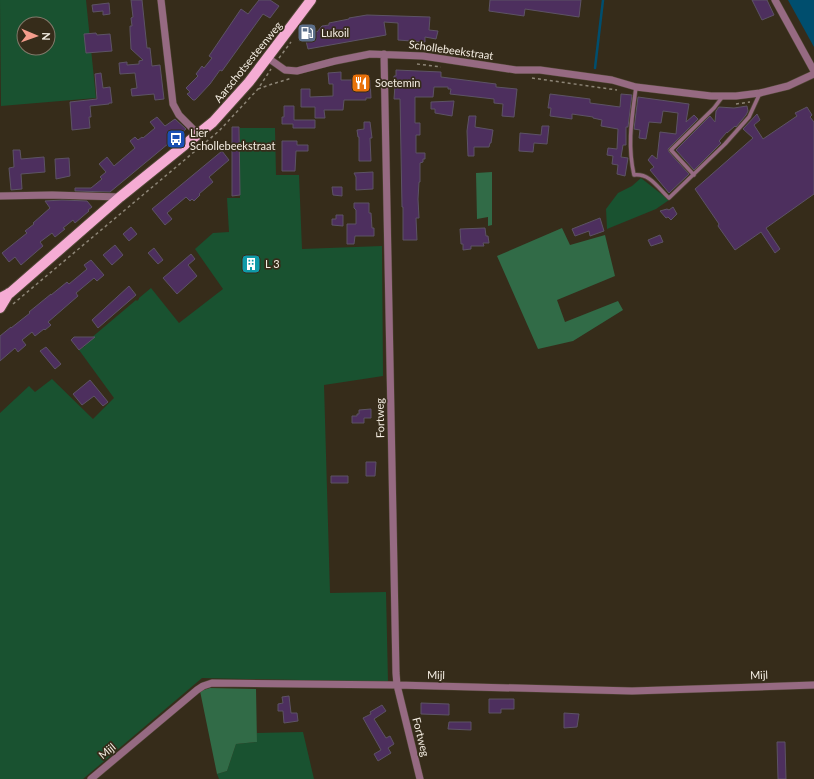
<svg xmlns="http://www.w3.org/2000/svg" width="814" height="779" viewBox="0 0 814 779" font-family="Lato,sans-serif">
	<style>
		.green { fill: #195230; fill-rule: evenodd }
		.forest { fill: #316b47 }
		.water { fill: #004e6e }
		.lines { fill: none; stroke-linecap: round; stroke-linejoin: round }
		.stream { stroke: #004e6e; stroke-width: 2.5 }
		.building { fill: #4d2f5e; stroke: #5d5365 }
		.service-casing { stroke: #514736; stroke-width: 5 }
		.minor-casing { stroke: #514736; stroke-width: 8 }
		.primary-casing { stroke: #514736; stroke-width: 12 }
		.path { stroke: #8d8576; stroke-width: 1.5; stroke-dasharray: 3 3; stroke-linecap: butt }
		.service { stroke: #966a82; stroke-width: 3.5 }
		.minor { stroke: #966a82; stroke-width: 7 }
		.primary { stroke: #f5acd4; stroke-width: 10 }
		.labels { text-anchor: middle; stroke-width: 3.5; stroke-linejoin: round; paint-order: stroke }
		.poi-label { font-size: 11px; fill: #f4ede2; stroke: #362c1a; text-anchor: start }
		.street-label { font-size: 11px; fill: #f4ede2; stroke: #362c1a }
	</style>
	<rect width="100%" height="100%" fill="#362c1a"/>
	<path class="green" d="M0,0H86L96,98L1,106ZM24,24H48V48H24Z
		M240,128H275L276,175H299L302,249L382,246L383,376L324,385L330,593L386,592L388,682L202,678L83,779H0V413L29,386L35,392L52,379L93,419L114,398L79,350L85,346L84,344L136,300L137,301L139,299V298L151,288L179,323L223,289L195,249L213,233L229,232L227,198H240Z
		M641,178L669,200L656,209L607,229L606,209L618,193L632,186Z
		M303,732L314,779H219L217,774L227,771L236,744L257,742V733Z"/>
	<path class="forest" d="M492,172V225L488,226V217L477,219L476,173Z
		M562,228L570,245L605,235L615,276L557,300L565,322L618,301L623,310L573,341L538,349L497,256Z
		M210,688L256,689L257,742L236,744L227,771L217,774L200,691Z"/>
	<path class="water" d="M788,0H814V47Z"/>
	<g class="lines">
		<path class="stream" d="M595,68L603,0"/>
	</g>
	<path class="building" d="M131,0H142L147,48H150L152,66L160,65L164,99L155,100L154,94L132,96L131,89L137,88L135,73L120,74L119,63L127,62V65L139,64V61L143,60L131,49L130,30V26H132L131,18L133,17Z
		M259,0H270L279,6L270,18L263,14L222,71L220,70L210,84L195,100H193L187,94L190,92L186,88L198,76L196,74L202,66L204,68L212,58L209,56L241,9L248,14Z
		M490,0H581L579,17L525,9L524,16L489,11Z
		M752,0H767L774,15L762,20Z
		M109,3L110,14L103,15V11L93,12L92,5Z
		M367,15L430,17L429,30L438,31L436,39L425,37V42L398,40V23L384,22L386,35L308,49L306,41L300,36L308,26L317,32L322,26L329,25V23L349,19V18Z
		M96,33L97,35L110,34L112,51L86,53L84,34Z
		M396,70L441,72V77L496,84V87L517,89L514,117L502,116L503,104L494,103V99L450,94L451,89H448V87H434L433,97H415V123H420V135H416V153H425V159H423V162L420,163V182H419L418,199L419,218H416L417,240H403V207H402L400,99H394L395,85H394V76H396Z
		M341,72V80H370L371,98H366V100H344L343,110H324L325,118H315V107H301V89H310V97L333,96V84H329L328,73Z
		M101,73L103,88L110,87L112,103H109V104L90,106L91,117H89L90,128L72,130L70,102L97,99L95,74Z
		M550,94L590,99V103L620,107L621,94L632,95L628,127H626V145H623L621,157L628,158L625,176L617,174L618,165L612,164L613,156L607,155L608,148L617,149L618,129L601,126L602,120L593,118V117L572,114V119L550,116L551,108H548Z
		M638,97L689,104L686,122L694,115L698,119L668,149L669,152L689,174L669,193L650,170L654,167L648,160L652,155L657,159L660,132L676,134L678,113L663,111L661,123L649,122L646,139L639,138L640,130L634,129Z
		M454,101L452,116L435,113V109H431V102Z
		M284,106H294V120H315V128H293V124H282V117H284Z
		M747,106L748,111L746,115L736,127L735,126L727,133V132L719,141L721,143L694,170L676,150L710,116L715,122L716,111L719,107L734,108Z
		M807,107L812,115L810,117L814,122V194L766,228L780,249L775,253L761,232L735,250L718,226L719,224L695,189L753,138L743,129L757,114L760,120L754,125L763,139L797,116L795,113Z
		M469,116H476L475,127L493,130L491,143H490L489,147H474V156H468L467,131Z
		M157,117L165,126L175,119L186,129L110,192L75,191V188H91L102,179L100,177L106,172L99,164L107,157L114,166L135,148L130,141L135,137L138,140L142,137L143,138L155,128L150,122Z
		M364,122H370L372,138H370L371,161H359V137H358L357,130L364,129Z
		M542,126H549L547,144L534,143L533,152L519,151L520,133L541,135Z
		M232,127H239L240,195L232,196Z
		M282,141H297V145H308V151H296L295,171H282Z
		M13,150H20L21,159L44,157L45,172L21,174L22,189L11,190L9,168L14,167Z
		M222,151L229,160L209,177L213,182L199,194L200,195L194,201L192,199L190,201L186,197L167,213L172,219L165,225L152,209Z
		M69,158L70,176L56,179L55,159Z
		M373,172V189L356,190V177L354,173Z
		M332,187H342V196L333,195Z
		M62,200L87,201L92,207L88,210L89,211L75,223L73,220L63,228L65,229L55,237L52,233L40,242L43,246L21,265L15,257L9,262L2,253L27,233L25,231L34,224L33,223L50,208L45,201Z
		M354,203H369V213H371L372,228H374V236H355L354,244H347V224H356V210L354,208Z
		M673,207L677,214L671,220L668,217L666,218L660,211L667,209L669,210Z
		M336,215H343V226L332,225V219H336Z
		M600,218L604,231L590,236L589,231L575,236L572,229Z
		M131,227L137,234L129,241L123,234Z
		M485,228L486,236H488L489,243H483L484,246H471V249L463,250V244H461L460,229Z
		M660,235L663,242L651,246L648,240Z
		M115,245L123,255L112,265L103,255Z
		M154,248L163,260L158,264L148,253Z
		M191,254L195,259L188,265L197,276L177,294L163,278Z
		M91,260L104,275L97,281L94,278L76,293L78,296L48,322L51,325L45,330L44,329L35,336L32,332L22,340L26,345L18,352L15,348L0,361V336L11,327V328L30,313L29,312L51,294V295L67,282L69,284L87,269L84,265Z
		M129,286L136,295L98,328L92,320Z
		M74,337H95L79,350L71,340Z
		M46,347L61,364L55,369L40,351Z
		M90,380L108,402L103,406L94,396L82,405L73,394Z
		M371,409V418H364V423H352V416H357V414H359V410Z
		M366,462H376L375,476H366Z
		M331,476H348V483H331Z
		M289,696L291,713H297L298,721L284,723L283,711H278V704L283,703L282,697Z
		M489,699H514V709H501V713H489Z
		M421,703L449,704V715L421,714Z
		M382,705L386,711L374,719L386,738L390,736L394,744L388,748L391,753L378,761L374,754L381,750L363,718L371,714L370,712Z
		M564,713L579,714L577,727L564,728Z
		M449,722H471V730L448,729Z
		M777,742H785L786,779H778Z"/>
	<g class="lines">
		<g class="service-casing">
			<path id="service" d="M636,87C632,118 627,143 634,175C650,173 658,188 669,198L725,144L749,117L760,93
				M694,175L671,150L714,108L723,96"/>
		</g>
		<g class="minor-casing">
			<path id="minor" d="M161,0L173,104L179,115L199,135
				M775,0L814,71
				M384,54L396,673L397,685L420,779
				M268,58L285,70L297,71L335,61L370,54L423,56L516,70H540L612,80L636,87L711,96H736L760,93L788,86L814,74
				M0,196L52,195L120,197
				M91,779L197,690L203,686L212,683L397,685L632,691L814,685"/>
		</g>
		<g class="primary-casing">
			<path id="primary" d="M0,298L10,293L120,197L213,122L249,82L311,0
				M0,308L9,293"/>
		</g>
		<path class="path" d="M279,58L291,42
			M417,64L441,67
			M532,78L617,90
			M258,89L269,85L292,78
			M736,104L750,102
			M13,304L219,131L258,89L271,69"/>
		<use href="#service" class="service"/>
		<use href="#minor" class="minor"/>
		<use href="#primary" class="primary"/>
	</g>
	<defs>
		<g id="fuel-square" transform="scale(1)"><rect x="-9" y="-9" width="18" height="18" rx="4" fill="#5c6f8a" stroke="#362c1a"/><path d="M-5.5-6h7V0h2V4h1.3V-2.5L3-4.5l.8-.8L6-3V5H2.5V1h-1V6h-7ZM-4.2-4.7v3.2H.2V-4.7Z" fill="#fff"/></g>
		<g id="restaurant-square" transform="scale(1)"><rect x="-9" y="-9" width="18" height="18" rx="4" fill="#e8710a" stroke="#362c1a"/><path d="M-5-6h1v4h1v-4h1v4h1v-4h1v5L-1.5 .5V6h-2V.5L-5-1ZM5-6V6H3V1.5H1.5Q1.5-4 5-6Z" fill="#fff"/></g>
		<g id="bus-square" transform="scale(1)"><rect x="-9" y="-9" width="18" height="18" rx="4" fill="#1a4fb4" stroke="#362c1a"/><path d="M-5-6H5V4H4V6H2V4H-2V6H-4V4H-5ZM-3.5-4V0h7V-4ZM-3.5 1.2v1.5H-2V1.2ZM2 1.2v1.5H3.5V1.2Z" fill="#fff"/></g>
		<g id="building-square" transform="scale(1)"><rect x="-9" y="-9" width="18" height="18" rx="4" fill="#0f9aa8" stroke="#362c1a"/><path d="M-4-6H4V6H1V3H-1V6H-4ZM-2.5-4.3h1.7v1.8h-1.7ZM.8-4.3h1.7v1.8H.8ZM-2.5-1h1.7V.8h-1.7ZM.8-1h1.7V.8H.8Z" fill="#fff"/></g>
	</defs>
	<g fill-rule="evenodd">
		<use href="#fuel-square" x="307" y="33"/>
		<use href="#restaurant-square" x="361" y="83"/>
		<use href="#bus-square" x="176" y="139"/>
		<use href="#building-square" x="251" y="264"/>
	</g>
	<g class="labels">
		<g class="poi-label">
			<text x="321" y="37">Lukoil</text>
			<text x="375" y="87">Soetemin</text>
			<text x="190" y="137">Lier<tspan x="190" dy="13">Schollebeekstraat</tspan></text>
			<text x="265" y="268">L 3</text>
		</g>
		<g class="street-label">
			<text transform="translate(451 50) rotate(8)" y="4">Schollebeekstraat</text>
			<text transform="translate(248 62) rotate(-51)" y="4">Aarschotsesteenweg</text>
			<text transform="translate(380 418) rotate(-91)" y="4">Fortweg</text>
			<text transform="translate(436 675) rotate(1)" y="4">Mijl</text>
			<text transform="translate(759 675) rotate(-2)" y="4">Mijl</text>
			<text transform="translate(421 737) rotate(76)" y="4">Fortweg</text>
			<text transform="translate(107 751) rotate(-40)" y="4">Mijl</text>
		</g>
	</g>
	<g transform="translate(36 36) rotate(92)"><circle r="19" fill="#362c1a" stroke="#82796a"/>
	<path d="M0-3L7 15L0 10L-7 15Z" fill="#f49d8c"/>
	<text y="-6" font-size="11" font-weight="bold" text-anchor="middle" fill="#f4ede2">N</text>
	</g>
</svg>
